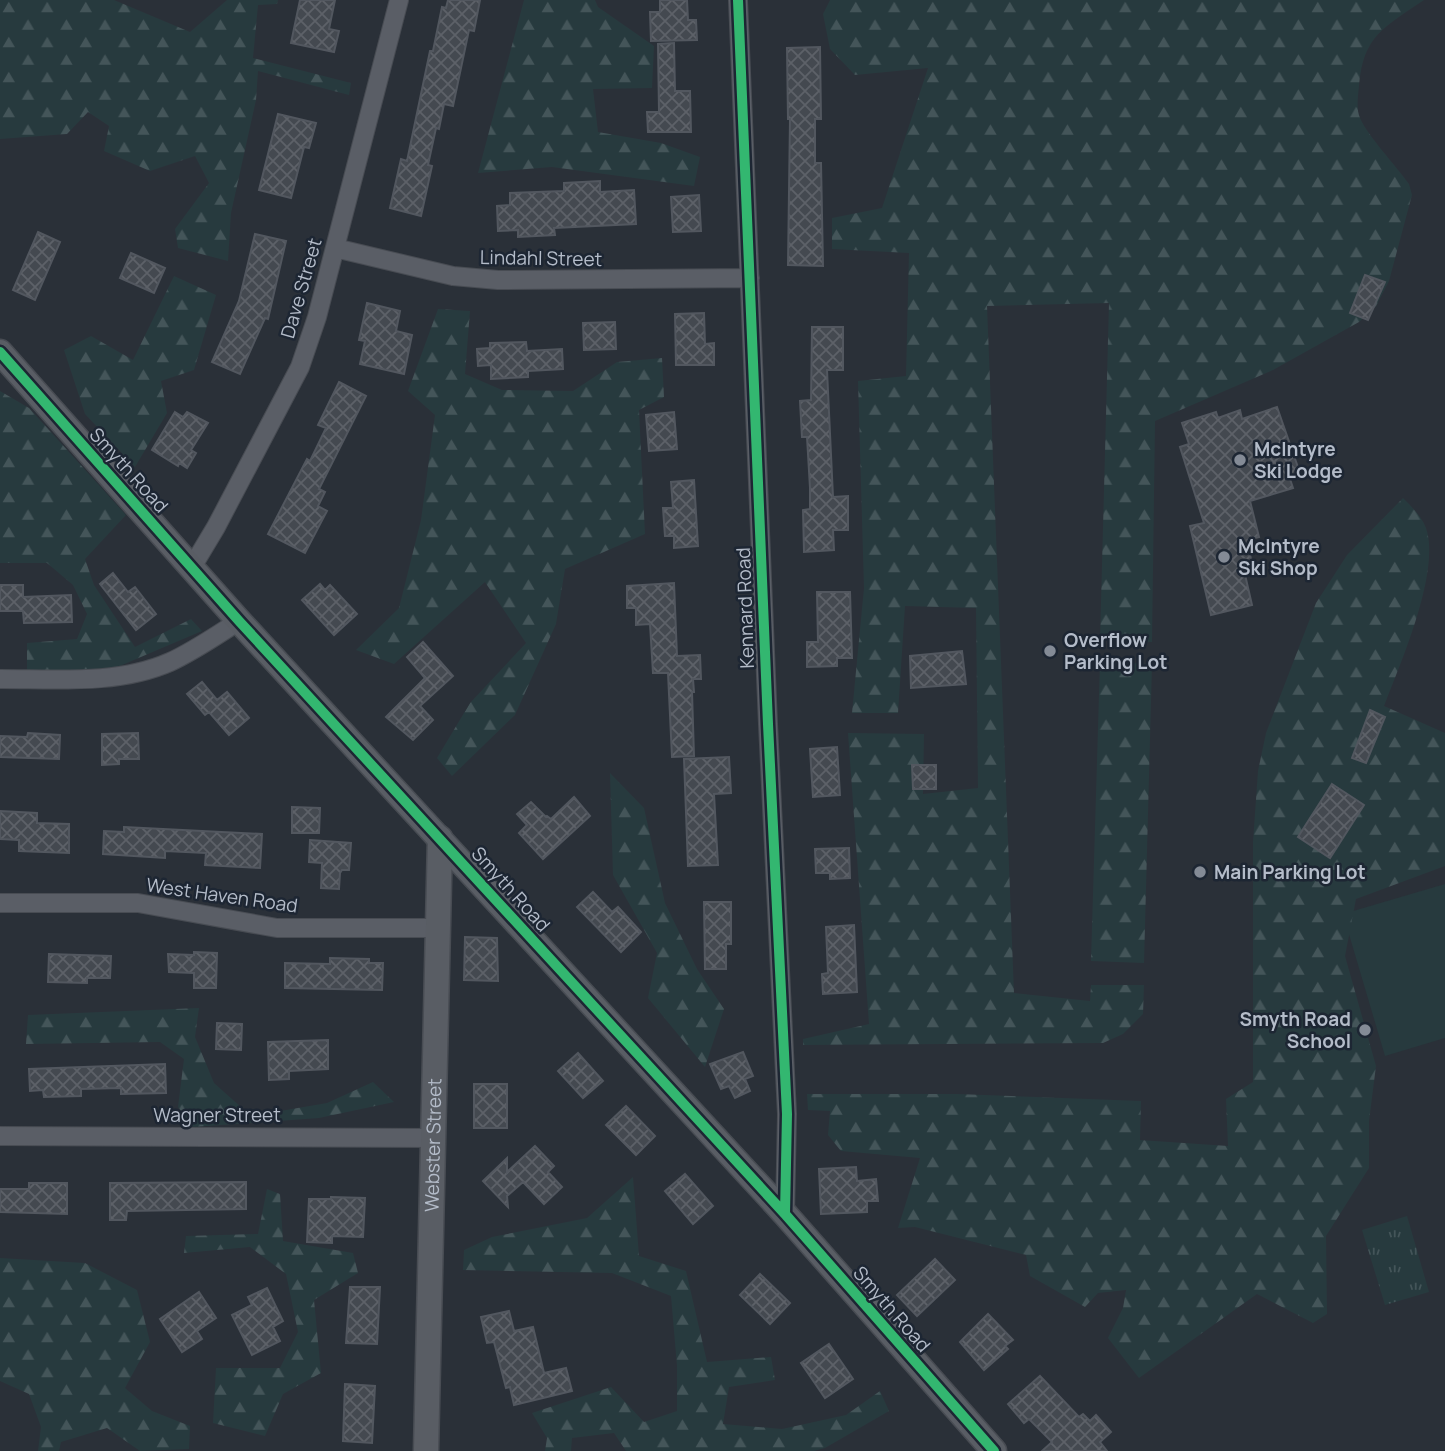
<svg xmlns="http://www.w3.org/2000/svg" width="1445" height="1451" viewBox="0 0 1445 1451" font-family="Manrope,sans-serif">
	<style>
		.green { fill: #273a3e }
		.forest { fill: url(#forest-firs) }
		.park { fill: url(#park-tufts) }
		.building { fill: url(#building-cross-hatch); stroke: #52575f; stroke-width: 2 }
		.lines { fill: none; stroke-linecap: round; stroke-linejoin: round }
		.street-casing { stroke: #484c53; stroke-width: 20 }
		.secondary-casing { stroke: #484c53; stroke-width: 27 }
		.street { stroke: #5a5e66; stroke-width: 18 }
		.secondary { stroke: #595d64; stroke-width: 24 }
		.cycleway-casing { stroke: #1d2633; stroke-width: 15 }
		.cycleway { stroke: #33b770; stroke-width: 10 }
		.poi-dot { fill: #848b96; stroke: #1d2633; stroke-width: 2.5 }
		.labels { text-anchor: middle; stroke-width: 5; stroke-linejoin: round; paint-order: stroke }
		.street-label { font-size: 19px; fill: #b4bcc9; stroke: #1d2633 }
		.poi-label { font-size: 19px; font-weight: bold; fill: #b4bcc9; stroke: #1d2633; text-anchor: start }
	</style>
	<defs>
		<pattern id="forest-firs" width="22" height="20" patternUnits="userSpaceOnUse" patternTransform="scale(1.75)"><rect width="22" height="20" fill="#273a3e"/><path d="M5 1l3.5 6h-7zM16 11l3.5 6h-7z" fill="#445559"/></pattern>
		<pattern id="park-tufts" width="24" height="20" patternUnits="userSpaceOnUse" patternTransform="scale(1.75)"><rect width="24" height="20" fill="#273a3e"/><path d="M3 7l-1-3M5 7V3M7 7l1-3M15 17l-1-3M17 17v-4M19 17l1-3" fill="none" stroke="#445559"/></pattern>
		<pattern id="building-cross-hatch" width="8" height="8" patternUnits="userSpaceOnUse" patternTransform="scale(1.75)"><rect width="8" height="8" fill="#444950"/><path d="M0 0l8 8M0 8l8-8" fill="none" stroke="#5d6168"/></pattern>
	</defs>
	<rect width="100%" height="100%" fill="#2a3038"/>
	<path class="green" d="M1445,884V1038L1385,1056L1343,914Z"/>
	<path class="forest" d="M0,0H114L190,32L227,0H278L277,4L258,5L253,58L351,83L349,95L258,71L256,100L231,213L228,261L178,248L175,229L209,183L195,156L150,171L104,151L109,126L88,112L67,134L0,139Z
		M524,0H595L598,7L654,46L652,88L593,89L598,132L661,143L700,157L694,186L552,167L478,173Z
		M830,0H1424C1385,27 1363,35 1359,86C1358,96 1356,109 1360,118C1367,135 1397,167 1409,184L1412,195L1389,281L1376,306L1359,322L1273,370L1155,421L1152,642L1100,640L1109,303L987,306L1014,993L1090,1001L1091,985H1144L1143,1014L1123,1034L1103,1043L803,1045V1039L869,1024L848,733L924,734L923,794L978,788L976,608L905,606L898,713H852L864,588L858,381L906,376L909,253L832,249V218L882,208L928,68L855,75L830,49L823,14Z
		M174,276L216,295L194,370L161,381L167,413L135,467L85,414L64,350L91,336L133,360Z
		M438,309L470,311L465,374L502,390L573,391L617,362L662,358L664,397L639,410L645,534L565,569L556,624L515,715L452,776L437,758L470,703L526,643L485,582L394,664L356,650L399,608L421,520L435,415L408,391Z
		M0,391L29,408L126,515L85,559L94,585L135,647L191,619L202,631L108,671L27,670V643L77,639L87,614L73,585L47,563H0Z
		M1403,498C1412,507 1422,517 1426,528C1441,571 1400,664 1384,706L1445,733V866L1356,899L1345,956L1376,1066L1369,1121V1168L1326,1236L1327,1314L1313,1323L1257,1294L1139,1378L1108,1338L1123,1308L1126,1290L1098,1293L1085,1307L1030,1276L1026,1255L915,1227L898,1228L920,1158L841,1151L828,1135L830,1111L808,1110L807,1094H957L1141,1101L1140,1140L1228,1146L1226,1099L1253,1082V842L1258,771L1266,733L1316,603L1347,555Z
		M1100,662L1152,664L1144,963L1091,961Z
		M610,773L644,808L665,903L697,969L724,1009L705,1067L648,998L657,953L613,875Z
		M199,1008L195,1037L214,1083L251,1116L327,1103L373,1082L394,1102L319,1118L193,1127L178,1107L184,1059L160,1042L26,1044L28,1015Z
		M633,1177L639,1256L686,1271L707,1362L771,1357L775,1380L729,1387L723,1424L782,1429L846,1415L880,1391L889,1411L825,1448L814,1451H626L614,1433L572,1438L571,1451H545L547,1438L532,1413L611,1387L644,1422L677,1411V1366L671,1296L612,1273L463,1270L464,1250L492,1237L587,1218Z
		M267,1189L280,1194L283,1241L353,1253L358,1273L314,1300L321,1373L283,1394L265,1436L213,1423L216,1368H280L298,1332L286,1274L250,1247L184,1253L186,1236L258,1234Z
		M0,1258L85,1263L137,1290L150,1342L125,1388L152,1411L190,1426L189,1449L140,1451L107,1428L61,1442L59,1451H38L41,1427L29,1394L0,1381Z"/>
	<path class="park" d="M1407,1216L1429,1292L1385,1305L1362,1230Z"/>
	<path class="building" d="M300,0H335L329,29L339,31L334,52L291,43Z
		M448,0H480L474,31L469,30L453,106L444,104L439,129L436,128L428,165L432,166L421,216L390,208L401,159L407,161L430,51H433L442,7L446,8Z
		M660,0H687L688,20H696L697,40L651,41L650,12H660Z
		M674,43L675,91H690L691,132H648L647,112H659L658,44Z
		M820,47L821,119H815V163H821L823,266L788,265L790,119H788L787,48Z
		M278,114L316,123L309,148L304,147L291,198L259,190Z
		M600,181V192L634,190L636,224L554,228L555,235L518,237V230L498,231L497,206L510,205V193L564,191V183Z
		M699,195L701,231L673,232L671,197Z
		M38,232L60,242L35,300L13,290Z
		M255,234L286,241L268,319L265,318L240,374L212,362L239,301Z
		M131,253L165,268L154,293L120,278Z
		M1365,275L1385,282L1368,320L1350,313Z
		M367,303L400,311L396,331L412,335L404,374L360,364L365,341L359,340Z
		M704,313L705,344L714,343V365H676L675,314Z
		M615,322L616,349L584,350L583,323Z
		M812,327H843V370H827L833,497L848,496V530H833L834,550L804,552L803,510L810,509V488L807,437H802L800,401L811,400Z
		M526,342L527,351L562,349L563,369L528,371V377L491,379V365L478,366L477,349L490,348V343Z
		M339,382L366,396L319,489L325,492L318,506L327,511L305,553L268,534L307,459L310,461L326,428L318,425Z
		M1277,407L1300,473L1289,476L1293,488L1250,501L1259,537L1247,540L1252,564L1243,566L1252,605L1211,615L1190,526L1204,523L1180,447L1189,444L1182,423L1216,412L1218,418L1240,410L1242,419Z
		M175,412L183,417L187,412L208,423L191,450L196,453L187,468L179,463L178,466L152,450Z
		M674,412L677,449L649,451L646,415Z
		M694,480L698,546L674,548V536H665L663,508H673L671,482Z
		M113,573L128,592L135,587L156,614L136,630L100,584Z
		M674,583L677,656L700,655L701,679H693L694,692H692L694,756L672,757L668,673H653L650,624L636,625V608H627V586Z
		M320,584L325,590L330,585L357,614L334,635L302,600Z
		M0,585H23V597L71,595L72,622L24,623L23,611H0Z
		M817,592H850L852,658H837V666L807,667V642H818Z
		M423,642L453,676L420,706L433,720L413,740L386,717L425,678L407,657Z
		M962,651L966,684L911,688L910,656Z
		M202,682L217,700L227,692L249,718L229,735L209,712L205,715L187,694Z
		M1370,710L1385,717L1366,763L1352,758Z
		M28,733L60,735L59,759L0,757V736L27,737Z
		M138,733L139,759H119V764L102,765V734Z
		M837,747L840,795L813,797L810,749Z
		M729,757L731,793L714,794L718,865L688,866L684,759Z
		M912,765H936V789H913Z
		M1332,784L1364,805L1330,858L1298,837Z
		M574,797L590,816L543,859L519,833L527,825L517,814L531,802L546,817L547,816L551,819Z
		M292,807L320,808L319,833H292Z
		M0,811L37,813V823L69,824V853L19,851V840L0,839Z
		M124,827L262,834L260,868L205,865L206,853L165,851V858L103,854L104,831L124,832Z
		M310,840L351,843L349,870H342L340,873L339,889L321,888L322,863L309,862Z
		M849,848L850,878L830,879V873H816L815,849Z
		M593,892L612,912L618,907L641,932L621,952L577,907Z
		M704,902H731V944H726V969H705Z
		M854,925L857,992L823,994L822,974L828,973L826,927Z
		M465,937L497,938L498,981L464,980Z
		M194,952L217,953L216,988H194V973L169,972L168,954L194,955Z
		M49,954L111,956L110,978H87V983L48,982Z
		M330,958L369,959V963H383L382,990L285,988V963L330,964Z
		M217,1023L242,1024L241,1050L216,1049Z
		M328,1040V1069L289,1071V1079L269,1080L268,1042Z
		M743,1052L753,1076L745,1079L750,1091L735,1098L729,1086L721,1089L710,1064Z
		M578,1053L603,1081L583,1098L558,1071Z
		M165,1064L166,1093L121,1094V1088L81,1089V1096L44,1097L43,1090L30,1091L29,1069Z
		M474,1084H507V1128H474Z
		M626,1106L655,1136L636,1155L606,1125Z
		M535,1146L554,1166L548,1172L562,1187L544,1204L523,1182L507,1196L508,1207L483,1181L507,1158V1172Z
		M856,1167L857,1181L876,1179L878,1201H867V1212L821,1214L819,1169Z
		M685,1174L713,1206L693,1224L665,1191Z
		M246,1182V1209L127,1211L126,1220H110V1183Z
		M29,1183H67V1214L0,1212V1189H29Z
		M331,1197L365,1198L363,1237L332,1236V1243L307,1242L309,1199H331Z
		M935,1259L955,1280L917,1316L897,1295Z
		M760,1274L790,1303L770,1324L740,1295Z
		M350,1287H380L377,1344L346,1343Z
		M267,1288L283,1321L273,1327L280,1341L252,1355L232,1315L252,1305L248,1297Z
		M199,1292L216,1318L197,1331L202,1339L182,1352L160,1319Z
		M509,1311L514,1331L533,1327L544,1373L566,1368L572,1391L514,1405L510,1387L506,1388L494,1342L487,1343L481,1317Z
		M988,1314L1013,1340L1005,1346L1008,1349L984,1370L960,1342Z
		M829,1344L853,1379L825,1398L801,1363Z
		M1040,1376L1079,1417L1083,1414L1090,1421L1096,1415L1111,1432L1100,1442L1107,1451H1042L1052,1442L1029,1419L1024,1423L1008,1404Z
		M345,1384L375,1386L372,1443L343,1441Z"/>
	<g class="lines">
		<g class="street-casing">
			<path id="street" d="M738,0L768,724L787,1114L785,1214
				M335,248L453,276L498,280L750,278
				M192,567L216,527L300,367L317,317L399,0
				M0,679C55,679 118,685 170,662C194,651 217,635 239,621
				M0,903H138L277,928H438
				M0,1136L433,1138"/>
		</g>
		<g class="secondary-casing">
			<g id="secondary">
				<path d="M0,352L239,621L785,1214L994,1451"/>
				<path id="s1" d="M426,1451L440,838"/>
			</g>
		</g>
		<use href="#street" class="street"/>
		<use href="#secondary" class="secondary"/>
		<g class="cycleway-casing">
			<path id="cycleway" d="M738,0L768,724L787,1114L785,1214
				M0,352L239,621L785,1214L994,1451"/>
		</g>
		<use href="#cycleway" class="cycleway"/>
	</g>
	<g class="poi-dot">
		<circle cx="1240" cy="460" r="7"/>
		<circle cx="1224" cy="557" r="7"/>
		<circle cx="1050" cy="651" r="7"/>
		<circle cx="1200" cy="872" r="7"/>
		<circle cx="1365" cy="1030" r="7"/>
	</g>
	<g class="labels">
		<g class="street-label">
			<text transform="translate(541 258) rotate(1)" y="7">Lindahl Street</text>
			<text transform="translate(301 288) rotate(-74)" y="7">Dave Street</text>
			<text transform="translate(129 470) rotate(48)" y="7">Smyth Road</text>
			<text transform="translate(745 608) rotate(-92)" y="7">Kennard Road</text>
			<text transform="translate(511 889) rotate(48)" y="7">Smyth Road</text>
			<text transform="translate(222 895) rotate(8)" y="7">West Haven Road</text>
			<text x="217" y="1122">Wagner Street</text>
			<text dy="7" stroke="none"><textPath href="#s1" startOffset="306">Webster Street</textPath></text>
			<text transform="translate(892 1309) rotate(49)" y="7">Smyth Road</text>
		</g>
		<g class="poi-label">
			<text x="1254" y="456">McIntyre<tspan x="1254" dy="22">Ski Lodge</tspan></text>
			<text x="1238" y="553">McIntyre<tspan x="1238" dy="22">Ski Shop</tspan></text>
			<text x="1064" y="647">Overflow<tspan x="1064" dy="22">Parking Lot</tspan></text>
			<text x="1214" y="879">Main Parking Lot</text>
			<text x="1351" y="1026" text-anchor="end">Smyth Road<tspan x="1351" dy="22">School</tspan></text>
		</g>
	</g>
</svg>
